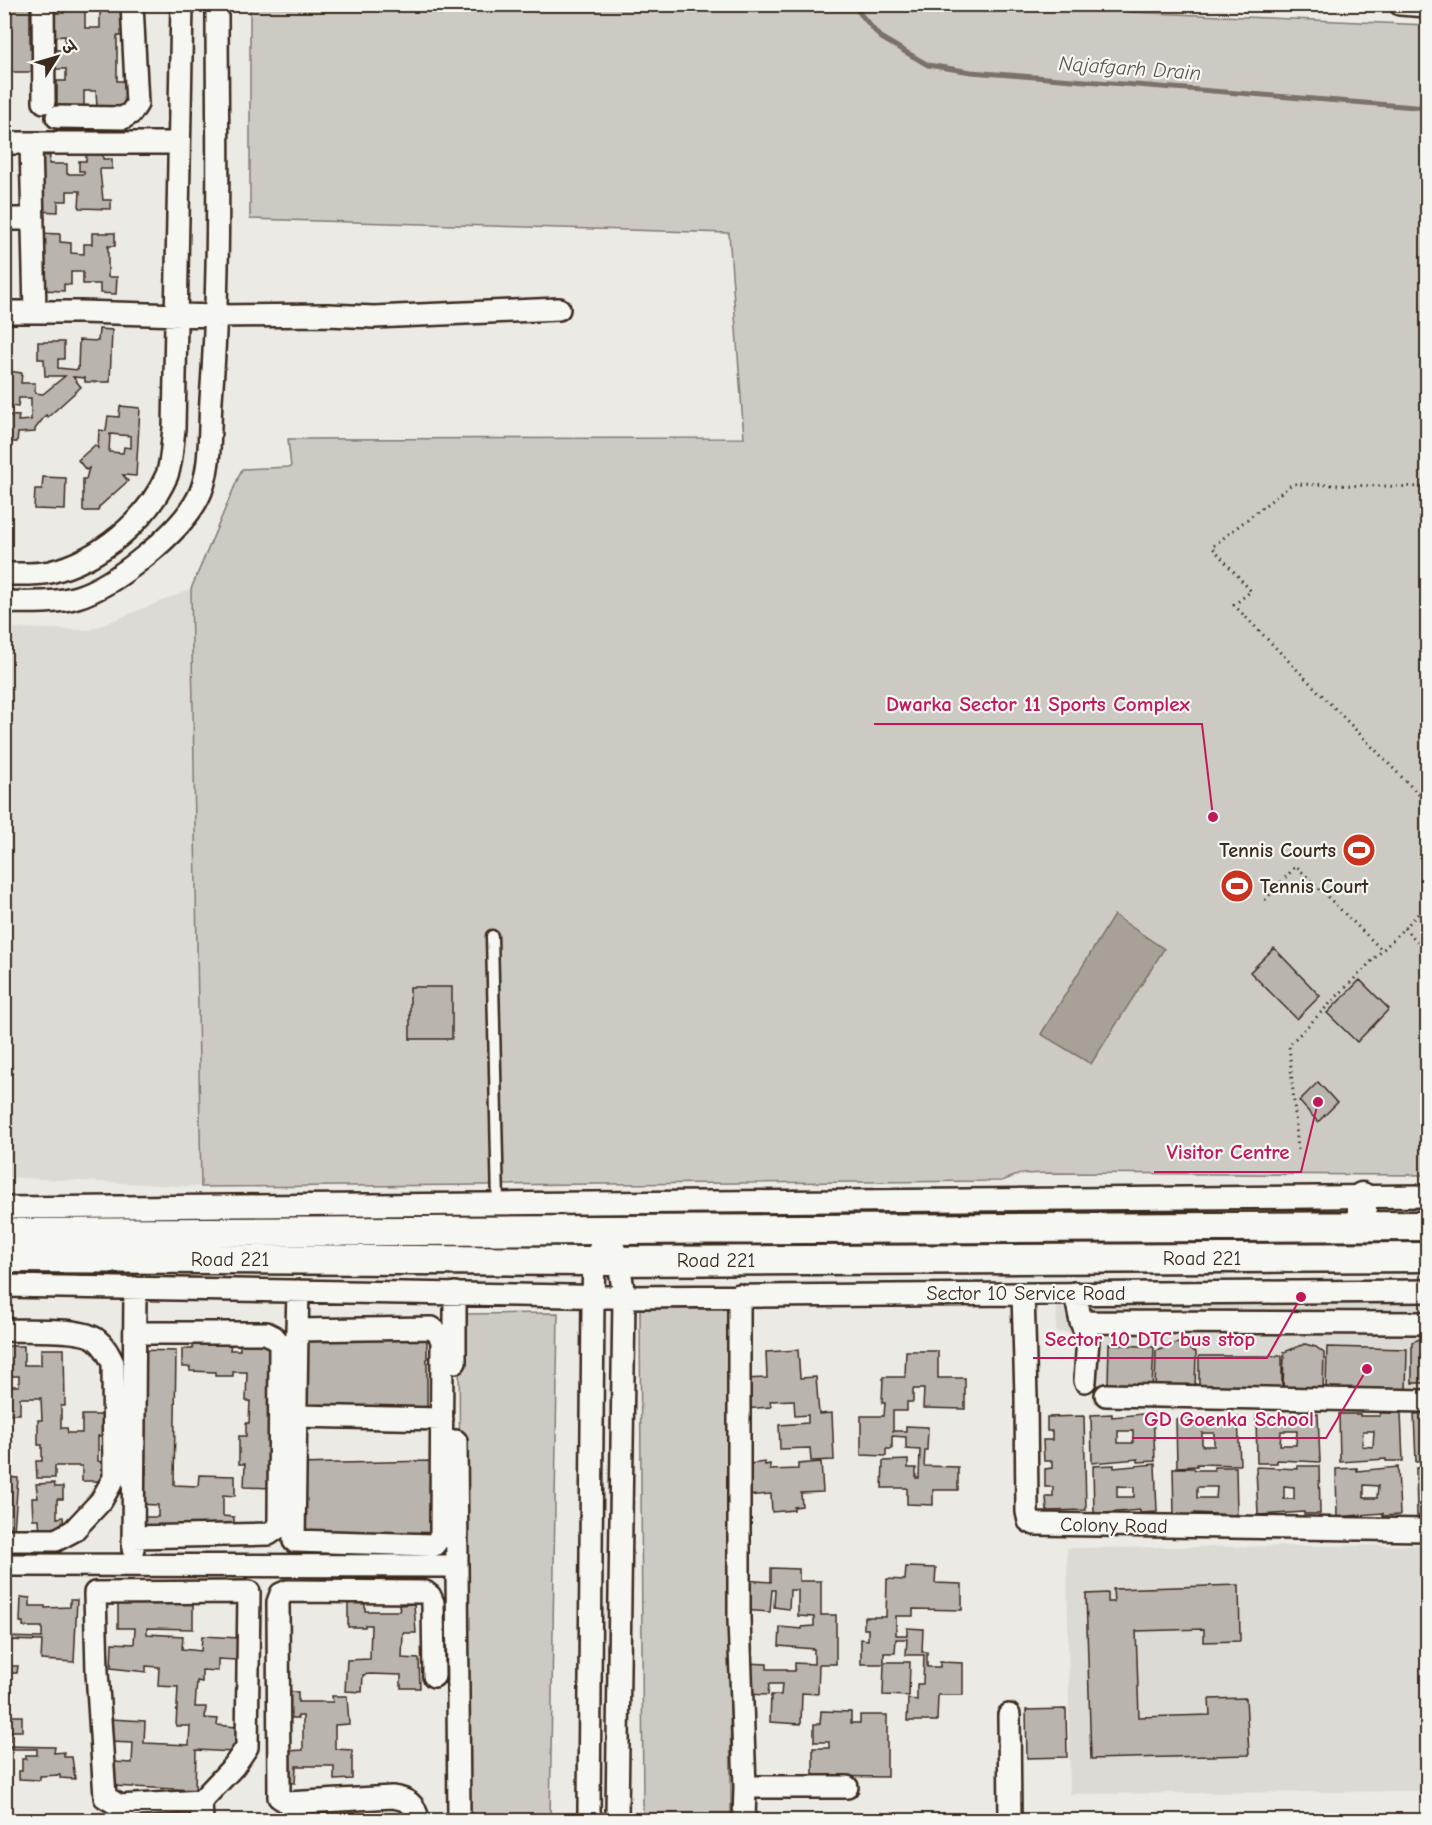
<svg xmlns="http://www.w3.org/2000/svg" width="1432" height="1825" viewBox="0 0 1432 1825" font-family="'Comic Neue','Playpen Sans Deva',sans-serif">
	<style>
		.built { fill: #dcdad4 }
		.green { fill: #cdcac4; stroke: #847a71; stroke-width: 1.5 }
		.water { fill: #a8a198; stroke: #7c7167; stroke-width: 1.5 }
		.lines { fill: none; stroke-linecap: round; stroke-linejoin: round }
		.stream { stroke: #7c7167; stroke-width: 5 }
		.building { fill: #bab4ae; stroke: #3b2a1e; stroke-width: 1.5; fill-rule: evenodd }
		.service-casing { stroke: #3b2a1e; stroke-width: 15 }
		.minor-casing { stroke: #3b2a1e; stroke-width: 26 }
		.secondary-casing { stroke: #3b2a1e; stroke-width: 33 }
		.path { stroke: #3b2a1e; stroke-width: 3; stroke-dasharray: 1.5 4.5; stroke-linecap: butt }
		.service { stroke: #f6f6f2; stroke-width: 10 }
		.minor { stroke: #f6f6f2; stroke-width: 21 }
		.secondary { stroke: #f6f6f2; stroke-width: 28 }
		.labels { text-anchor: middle; stroke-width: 4.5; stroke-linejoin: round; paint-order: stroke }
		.poi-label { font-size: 20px; font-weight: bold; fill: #3b2a1e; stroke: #f6f6f2; text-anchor: end }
		.street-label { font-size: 20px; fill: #3b2a1e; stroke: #f6f6f2 }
		.water-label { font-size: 21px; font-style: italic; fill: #615449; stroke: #f6f6f2 }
		.leader { fill: none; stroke: #c2185b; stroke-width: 2 }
		.callout-dot { fill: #c2185b; stroke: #f6f6f2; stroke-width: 2 }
		.callout-label { font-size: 21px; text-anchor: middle; font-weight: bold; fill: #c2185b; stroke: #f6f6f2; stroke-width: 4.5; stroke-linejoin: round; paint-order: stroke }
	</style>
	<rect width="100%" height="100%" fill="#ebeae5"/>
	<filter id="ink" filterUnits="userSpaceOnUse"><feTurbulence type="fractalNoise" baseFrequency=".0167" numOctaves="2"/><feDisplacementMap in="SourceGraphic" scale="12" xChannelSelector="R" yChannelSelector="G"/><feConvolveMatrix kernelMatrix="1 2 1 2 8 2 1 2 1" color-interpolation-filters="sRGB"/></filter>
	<g filter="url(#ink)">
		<path class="built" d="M191,589L201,1187L5,1177V628L90,630Z
			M1427,1301V1397L1093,1395L1092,1334L1056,1332L1057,1305Z
			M1427,1545V1791L1070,1794L1067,1548Z"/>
		<path class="green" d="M1121,4L1129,12L1427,25V1175L1050,1173L1020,1174L1002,1181L201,1187L191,589L242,469L291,467L288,439L744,438L729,233L250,219V5Z
			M640,1309H728L731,1813H643Z
			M558,1313L550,1820H454L460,1551L459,1314Z"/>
		<path class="water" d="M1114,915L1164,949L1091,1064L1041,1034Z"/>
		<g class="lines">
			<path class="stream" d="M852,4L880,37L928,65L971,72L1428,108"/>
		</g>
		<path class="building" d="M4,4H30V49H36V72H7V61H4Z
			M64,9H85V28H100V9H125V36H117V81H126V107H97L96,91H84V108H57V81H66V69H55V50H65V36L54,37V13H64Z
			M36,155L50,156L49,164H67V174H84V171H79V161H86V155H103V159H112V169H100V171L103,200H111V209L79,208L80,191H67V201H58V212L35,211Z
			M36,233L60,234V242L71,243V253L84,254V244H92V233H115V246H108V277H117L116,294L100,293V284H83V272H71V285L64,284V291L41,290Z
			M99,329L112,330L110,382H85V378L73,377L81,387L48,417L46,415L35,429V432L18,433L17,442H4V415L19,416L18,421L31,420V398H19L18,407L4,405L7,371L22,373L21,383H35V393L43,394L65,376H45L44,359H38V342H64V359H58V368L78,370L79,340L98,341Z
			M120,406L140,408L136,476L123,475L128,481L99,507L98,511H83V479H86L89,468L86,470L78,460L95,445L98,448L99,430L106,431L108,416L119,417ZM110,434L131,436V448L124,447L123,453L109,452Z
			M43,477L66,478L65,510L34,509L35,489H42Z
			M1274,948L1320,996L1297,1019L1250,972Z
			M1360,980L1389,1009L1357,1042L1327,1013Z
			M410,987H452V1039H410Z
			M1318,1082L1337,1103L1318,1122L1299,1101Z
			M302,1335H427V1409H301Z
			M1428,1336V1383H1412V1342Z
			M193,1342L231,1343L230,1350H240V1343H275L274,1386H268V1388H276L274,1409H269V1427H277L273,1488L244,1487L245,1464H239V1436H246V1423H249L250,1401H246L247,1372H233V1376H215V1372L190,1371V1367H182V1349H193Z
			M1177,1343L1196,1352L1195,1390L1155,1389L1156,1351Z
			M1109,1344L1154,1347L1152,1388L1108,1385Z
			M1305,1344L1316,1347L1324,1353L1323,1391L1283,1390L1284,1352Z
			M4,1346H24V1365H41V1349H64L65,1406H61V1428H67L68,1433H82V1415H102V1436H98V1461L102,1462V1481H82V1466H55V1478H37L36,1461H42V1445H38V1420H42L41,1398H20V1414H4V1386H19V1376H4Z
			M1327,1347L1407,1349L1406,1390L1326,1388Z
			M137,1350L176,1351L174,1485L198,1486L199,1475L235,1476V1496L223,1495V1516L234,1517V1535L143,1533V1517H158V1505L135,1504V1473L146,1474V1464H136Z
			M798,1350L800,1378L816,1377L819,1414L832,1413L834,1460L811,1461L810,1448L780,1449L779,1425L808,1423V1415L795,1416L794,1400L770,1401L771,1407L743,1409L741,1379L767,1378L766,1352Z
			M906,1351H938V1378H965V1409L923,1408L924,1389H913V1402H907V1411H893V1431H906V1426L928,1427L927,1450H925L924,1466L958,1467V1490H933V1505L907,1504V1488H882L883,1461L908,1460V1468H916V1478H919L920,1450L906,1449V1437L892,1436V1449H886V1456L861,1455V1416H884L885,1403H882L883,1377H905Z
			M1199,1356H1282V1391H1199Z
			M1153,1413L1155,1461L1138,1462V1459L1092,1463L1091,1415L1112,1414V1417ZM1118,1431H1133V1443H1118Z
			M1380,1413H1401L1403,1461H1386V1459L1340,1462L1339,1414H1360V1416H1380ZM1363,1431H1374L1373,1447L1362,1446Z
			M1428,1413V1461L1416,1462L1414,1414Z
			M1318,1414L1320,1462L1277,1460V1463H1257L1256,1415L1297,1417V1415ZM1281,1431H1297L1296,1445H1280Z
			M1084,1416L1086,1510L1047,1511L1046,1497H1053V1487H1045V1469L1052,1468V1461H1044L1043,1440H1052V1431H1047V1417Z
			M1238,1417L1240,1465L1197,1464V1466L1177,1467L1176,1419L1197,1418V1421ZM1202,1433H1214V1446H1202Z
			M431,1461L433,1536L298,1539L296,1464Z
			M765,1462V1465L770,1464V1470L798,1469V1464L821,1462L823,1492L801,1493L802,1506L794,1507V1510L772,1512L771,1494L745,1496L742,1467L750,1466V1464Z
			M1155,1464L1157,1512L1140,1513V1510L1094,1514L1093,1466L1114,1465V1468ZM1117,1486L1134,1487V1497H1117Z
			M1297,1466H1319L1320,1514H1304V1512L1258,1515L1256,1467L1298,1469ZM1284,1486L1294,1487V1499H1284Z
			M1214,1467H1236L1237,1515L1195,1513V1515L1174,1516L1173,1468H1194L1195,1470H1214ZM1197,1487H1217L1216,1498H1197Z
			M1398,1467L1400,1515L1383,1516V1513L1337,1517L1336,1469L1357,1468V1471ZM1364,1485L1378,1486L1377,1498H1364Z
			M1416,1468H1428V1516H1417Z
			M5,1477L18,1478L14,1531L4,1530Z
			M54,1483L55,1487H63V1499H57V1518L63,1517L64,1528H51L52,1534H40L39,1519H33L32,1498H38L36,1484Z
			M906,1567L936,1568L935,1583L962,1584V1610L913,1609V1616H896V1635H907V1628L923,1629L922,1652H927V1667H940V1662L963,1663V1695H938L937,1721H907L908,1699L917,1700V1684H923L924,1655H906L907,1639H896L895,1653H884V1662H910L909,1696L883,1695L884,1664H861V1639L868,1640V1629H864V1617H886L887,1579L905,1580Z
			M771,1568L799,1569V1581H821V1615H836V1664H819L818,1694L802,1693L801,1724L770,1722L771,1695H781L782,1684H769L768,1695L745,1694L746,1663L767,1664V1669H787V1671H795V1663L814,1664V1649L779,1646L780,1627L802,1629V1627L814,1626V1617L798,1616V1590H790L789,1609L774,1607L775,1590H772L770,1612L742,1610L744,1580L771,1582Z
			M1239,1585L1240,1641L1204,1642V1629L1136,1631L1139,1717L1210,1715L1209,1699L1246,1698L1249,1755L1091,1759L1086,1594L1108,1593V1602H1114L1113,1589Z
			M21,1597L30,1598V1606H45V1608L70,1607V1600H77L74,1662L41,1660L42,1641L4,1640V1637L42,1638V1627H23V1622H20Z
			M118,1599L193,1601V1629L147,1628V1634L183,1636L182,1649L201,1651L202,1636L239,1638L237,1660L218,1659V1671L202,1670V1682L197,1681L195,1707H206L205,1718L218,1719L217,1725L236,1727L234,1752L196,1750L195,1790L112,1786L113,1762L132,1763L133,1743L109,1742L110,1719L145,1721L144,1743L189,1745L190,1726H176L178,1687L158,1686L159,1667L146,1666V1672L111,1668L112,1643L134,1644L135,1628H118Z
			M348,1601H365V1611H400L399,1605L414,1604L416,1633H403L402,1658L419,1659L420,1688H401V1675L370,1674L363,1675L362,1692L345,1691L347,1660L370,1659L371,1625H365V1627H348Z
			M4,1647H8L7,1666H18L17,1673H4Z
			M281,1692H298V1702H333L332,1696H347L349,1724L335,1725V1749L352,1750V1779L334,1780V1766H296L295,1783L278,1782L288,1751L303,1750V1716H298V1718H281Z
			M1066,1709L1067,1757L1027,1758L1026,1710Z
			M821,1711L851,1712V1723H860V1715H887V1777L813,1776V1748H829V1742H814V1724H820Z
			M4,1716H22V1731H10V1741L4,1742Z
			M4,1746L55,1747L54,1753L64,1752V1757H72L75,1779L60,1778V1775L40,1776V1780L19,1779V1771H22V1759H26V1755H37V1749H4Z"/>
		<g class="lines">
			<g class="service-casing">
				<path id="service" d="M492,936L498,1204"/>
			</g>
			<g class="minor-casing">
				<path id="minor" d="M43,4L44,102
					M1400,4L1428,6
					M57,117L123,118L131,113L137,104L132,4
					M4,143H179
					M31,143L35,312
					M4,219H33
					M4,312H80L216,316L328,315L374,317L559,309
					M4,574C19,574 36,575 50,572C99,560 147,521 167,475C172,462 172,443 174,429L182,4
					M4,602C29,602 53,604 77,597C114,586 180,533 198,498C212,472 209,429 211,400C221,268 217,136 217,4
					M4,1208L1428,1196
					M607,1231L619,1261L624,1297L617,1816L615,1820
					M4,1286L624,1297L1428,1291
					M455,1293V1362
					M1075,1293L1081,1322L1088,1339L1085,1381
					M1023,1294L1026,1397L1027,1512L1029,1521L1035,1524L1428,1530
					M739,1295V1619L745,1787
					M1081,1322L1428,1323
					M4,1330C25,1331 83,1327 97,1340C105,1346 109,1355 113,1363L114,1478L101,1501L73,1531L56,1540H4
					M297,1330L432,1328L439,1334L442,1341L441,1536L434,1545L294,1541L297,1330L298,1291
					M1106,1395L1428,1401
					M296,1416L442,1419
					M456,1441L459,1820
					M133,1537L269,1534L276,1529L279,1522L280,1344L274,1337L266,1333H135
					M133,1549L135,1288
					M4,1565L457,1566
					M1009,1715L1010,1820
					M201,1801L120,1806L105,1797L97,1672L95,1593L249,1592L247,1747L234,1766L201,1801L202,1820
					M418,1820C415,1804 408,1799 392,1797L288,1803L279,1797L278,1602L281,1594L288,1591L425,1592L430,1596L433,1603L434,1676
					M592,1820L589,1813L593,1297L594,1261L599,1250
					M744,1820L745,1787H847"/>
			</g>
			<g class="secondary-casing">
				<path id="secondary" d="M1362,1226V1197
					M4,1233L1428,1226
					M4,1258L594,1261L1428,1257"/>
			</g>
			<path class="path" d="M1428,487L1292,484L1212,547L1251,591L1234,605L1428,804
				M1265,900L1296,866L1382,950
				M1404,928L1428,953
				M1298,1150L1289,1045L1428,904"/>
			<use href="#service" class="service"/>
			<use href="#minor" class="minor"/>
			<use href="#secondary" class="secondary"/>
		</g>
	</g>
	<defs>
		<g id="stadium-disc" transform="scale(1.725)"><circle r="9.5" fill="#c8321e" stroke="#f6f6f2"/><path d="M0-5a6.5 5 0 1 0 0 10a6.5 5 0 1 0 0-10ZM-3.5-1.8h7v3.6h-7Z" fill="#fff"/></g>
	</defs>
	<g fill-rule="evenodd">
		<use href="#stadium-disc" x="1359" y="850"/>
		<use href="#stadium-disc" x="1237" y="886"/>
	</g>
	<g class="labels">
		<g class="poi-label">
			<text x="1336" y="857">Tennis Courts</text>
			<text x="1260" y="893" text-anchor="start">Tennis Court</text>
		</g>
		<g class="street-label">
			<text x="1202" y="1265">Road 221</text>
			<text x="230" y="1266">Road 221</text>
			<text x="716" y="1267">Road 221</text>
			<text x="1026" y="1300">Sector 10 Service Road</text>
			<text transform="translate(1114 1525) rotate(1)" y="7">Colony Road</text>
		</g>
		<g class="water-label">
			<text transform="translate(1130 68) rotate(4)" y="7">Najafgarh Drain</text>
		</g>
	</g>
	<path class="leader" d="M1213 817L1202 724H874M1318 1102L1301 1172H1154M1301 1297L1267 1358H1033M1367 1369L1326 1438H1132"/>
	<g class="callout-dot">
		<circle cx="1213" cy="817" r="6"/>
		<circle cx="1318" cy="1102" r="6"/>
		<circle cx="1301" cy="1297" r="6"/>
		<circle cx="1367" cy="1369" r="6"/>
	</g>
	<g class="callout-label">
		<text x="1038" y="711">Dwarka Sector 11 Sports Complex</text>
		<text x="1228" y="1159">Visitor Centre</text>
		<text x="1150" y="1346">Sector 10 DTC bus stop</text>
		<text x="1229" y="1426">GD Goenka School</text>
	</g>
	<rect width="1432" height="1825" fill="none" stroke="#f6f6f2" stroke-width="24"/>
	<rect x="12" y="12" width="1408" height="1801" fill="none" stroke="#3b2a1e" stroke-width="2" filter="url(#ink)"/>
	<g transform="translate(57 57) rotate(53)" stroke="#f6f6f2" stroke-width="4.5" paint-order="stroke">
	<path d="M0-4.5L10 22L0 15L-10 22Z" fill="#3b2a1e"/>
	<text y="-9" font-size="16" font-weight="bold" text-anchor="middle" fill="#3b2a1e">उ</text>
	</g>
</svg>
